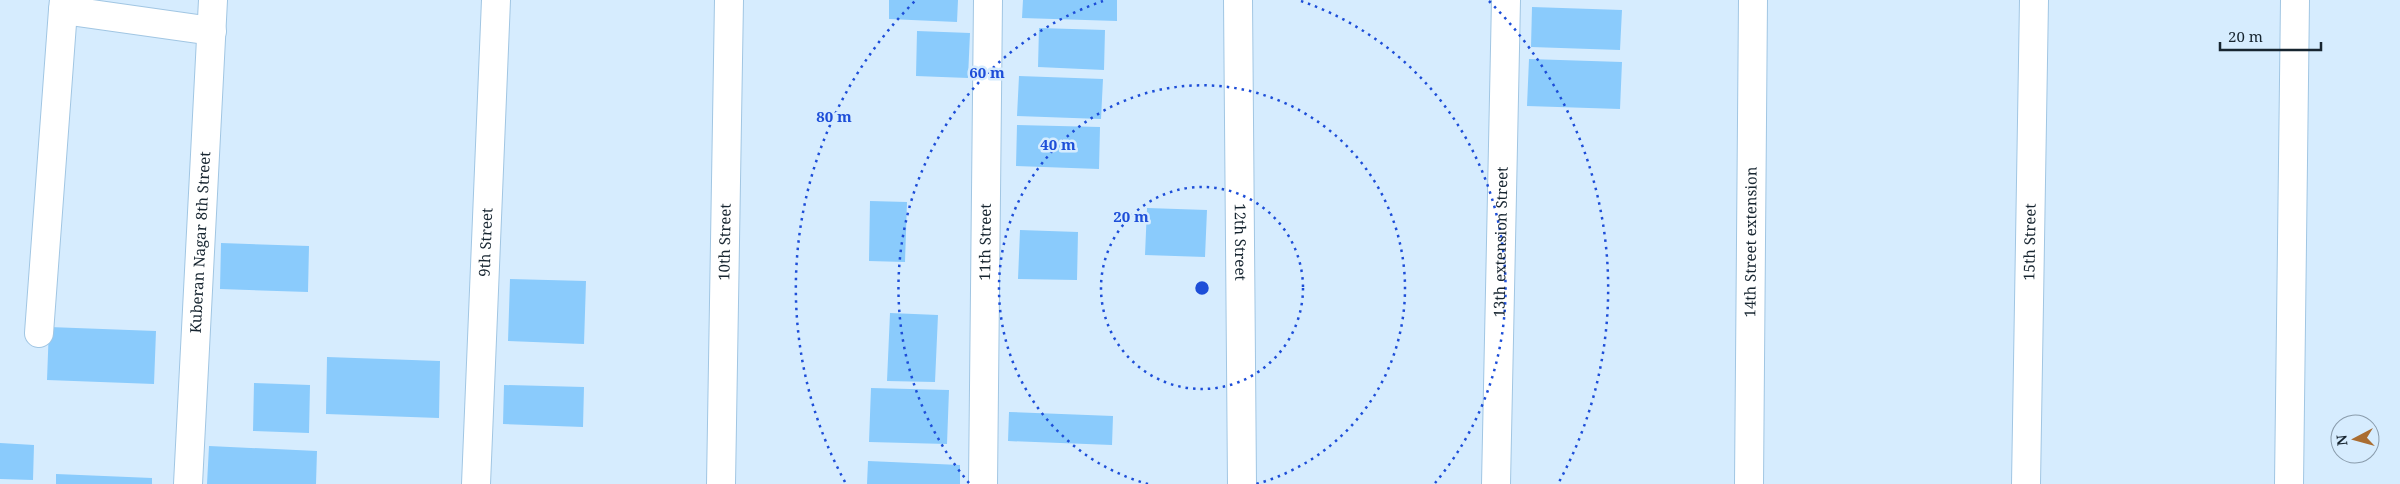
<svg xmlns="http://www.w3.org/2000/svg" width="2400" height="484" viewBox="0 0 2400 484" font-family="'Noto Serif',serif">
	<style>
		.building { fill: #8acbfc }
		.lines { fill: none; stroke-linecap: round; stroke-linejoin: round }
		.minor-casing { stroke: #a1c6e3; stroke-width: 30 }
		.minor { stroke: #fff; stroke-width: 28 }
		.ring { fill: none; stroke: #1d4ed8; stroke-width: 2.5; stroke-dasharray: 2.5 5 }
		.labels { text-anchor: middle; stroke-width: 5; stroke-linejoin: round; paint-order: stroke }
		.street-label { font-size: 15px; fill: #172530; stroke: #d6ecfe }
		.centre { fill: #1d4ed8; stroke: #d6ecfe; stroke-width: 2.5 }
		.ring-label { font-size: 15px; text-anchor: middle; font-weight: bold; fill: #1d4ed8; stroke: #d6ecfe; stroke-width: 5; stroke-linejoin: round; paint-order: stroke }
	</style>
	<rect width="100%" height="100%" fill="#d6ecfe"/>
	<path class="building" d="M889,0H958L957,22L889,19Z
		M1023,0H1117V21L1022,18Z
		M1532,7L1622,10L1620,50L1531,47Z
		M1039,28L1105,30L1104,70L1038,67Z
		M917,31L970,33L968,78L916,76Z
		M1529,59L1622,62L1620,109L1527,106Z
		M1019,76L1103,79L1101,119L1017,116Z
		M1017,125L1100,127L1099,169L1016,166Z
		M870,201L907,202L905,262L869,261Z
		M1147,208L1207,210L1205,257L1145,255Z
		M1020,230L1078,232L1077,280L1018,279Z
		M221,243L309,246L308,292L220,289Z
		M510,279L586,281L584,344L508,341Z
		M890,313L938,315L935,382L887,381Z
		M49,327L156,331L154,384L47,380Z
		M327,357L440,361L439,418L326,414Z
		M254,383L310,385L309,433L253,431Z
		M504,385L584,387L583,427L503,424Z
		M871,388L949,390L947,444L869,442Z
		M1009,412L1113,416L1112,445L1008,441Z
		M0,443L34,445L33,480L0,479Z
		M209,446L317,451L316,484H207Z
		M868,461L960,465V484H867Z
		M56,474L152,478V484H56Z"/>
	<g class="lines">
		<g class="minor-casing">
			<g id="minor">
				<path d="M64,0L63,10L212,31"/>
				<path id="s1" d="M1238,0L1242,484"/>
				<path d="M39,333L63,10"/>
				<path id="s2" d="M188,484L213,0"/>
				<path id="s3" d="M476,484L496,0"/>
				<path id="s4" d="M721,484L729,0"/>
				<path id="s5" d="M983,484L988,0"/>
				<path id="s6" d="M1496,484L1506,0"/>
				<path id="s7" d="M1749,484L1753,0"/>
				<path id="s8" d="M2026,484L2034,0"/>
				<path d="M2289,484L2295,0"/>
			</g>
		</g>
		<use href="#minor" class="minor"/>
	</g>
	<g class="ring">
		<circle cx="1202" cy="288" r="101"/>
		<path d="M1148 484A203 203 0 1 1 1256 484"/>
		<path d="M969 483A304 304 0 0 1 1103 1M1301 1A304 304 0 0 1 1435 483"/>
		<path d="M845 482A406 406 0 0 1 915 1M1489 1A406 406 0 0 1 1559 482"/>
	</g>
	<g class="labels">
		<g class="street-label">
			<text dy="5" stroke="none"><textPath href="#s2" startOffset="242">Kuberan Nagar 8th Street</textPath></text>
			<text dy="5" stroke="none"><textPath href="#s3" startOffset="242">9th Street</textPath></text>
			<text dy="5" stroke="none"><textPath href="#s4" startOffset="242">10th Street</textPath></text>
			<text dy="5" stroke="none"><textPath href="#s5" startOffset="242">11th Street</textPath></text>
			<text dy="5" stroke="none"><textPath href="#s1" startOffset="242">12th Street</textPath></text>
			<text dy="5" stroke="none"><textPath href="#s6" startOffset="242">13th extension Street</textPath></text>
			<text dy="5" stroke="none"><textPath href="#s7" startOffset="242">14th Street extension</textPath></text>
			<text dy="5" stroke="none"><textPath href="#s8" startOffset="242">15th Street</textPath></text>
		</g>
	</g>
	<circle cx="1202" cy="288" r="8" class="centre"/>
	<g class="ring-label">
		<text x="987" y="78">60 m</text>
		<text x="834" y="122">80 m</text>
		<text x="1058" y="150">40 m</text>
		<text x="1131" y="222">20 m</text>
	</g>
	<g transform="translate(2355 439) rotate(264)"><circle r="24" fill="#d6ecfe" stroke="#8a9cac"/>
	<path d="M0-4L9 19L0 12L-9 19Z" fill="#aa6d31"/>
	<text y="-8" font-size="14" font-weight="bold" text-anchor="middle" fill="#172530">N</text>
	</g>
	<path d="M2220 42v8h101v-8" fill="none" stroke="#172530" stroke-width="2.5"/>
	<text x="2228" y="42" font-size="15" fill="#172530" stroke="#d6ecfe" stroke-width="4" paint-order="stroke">20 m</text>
</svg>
